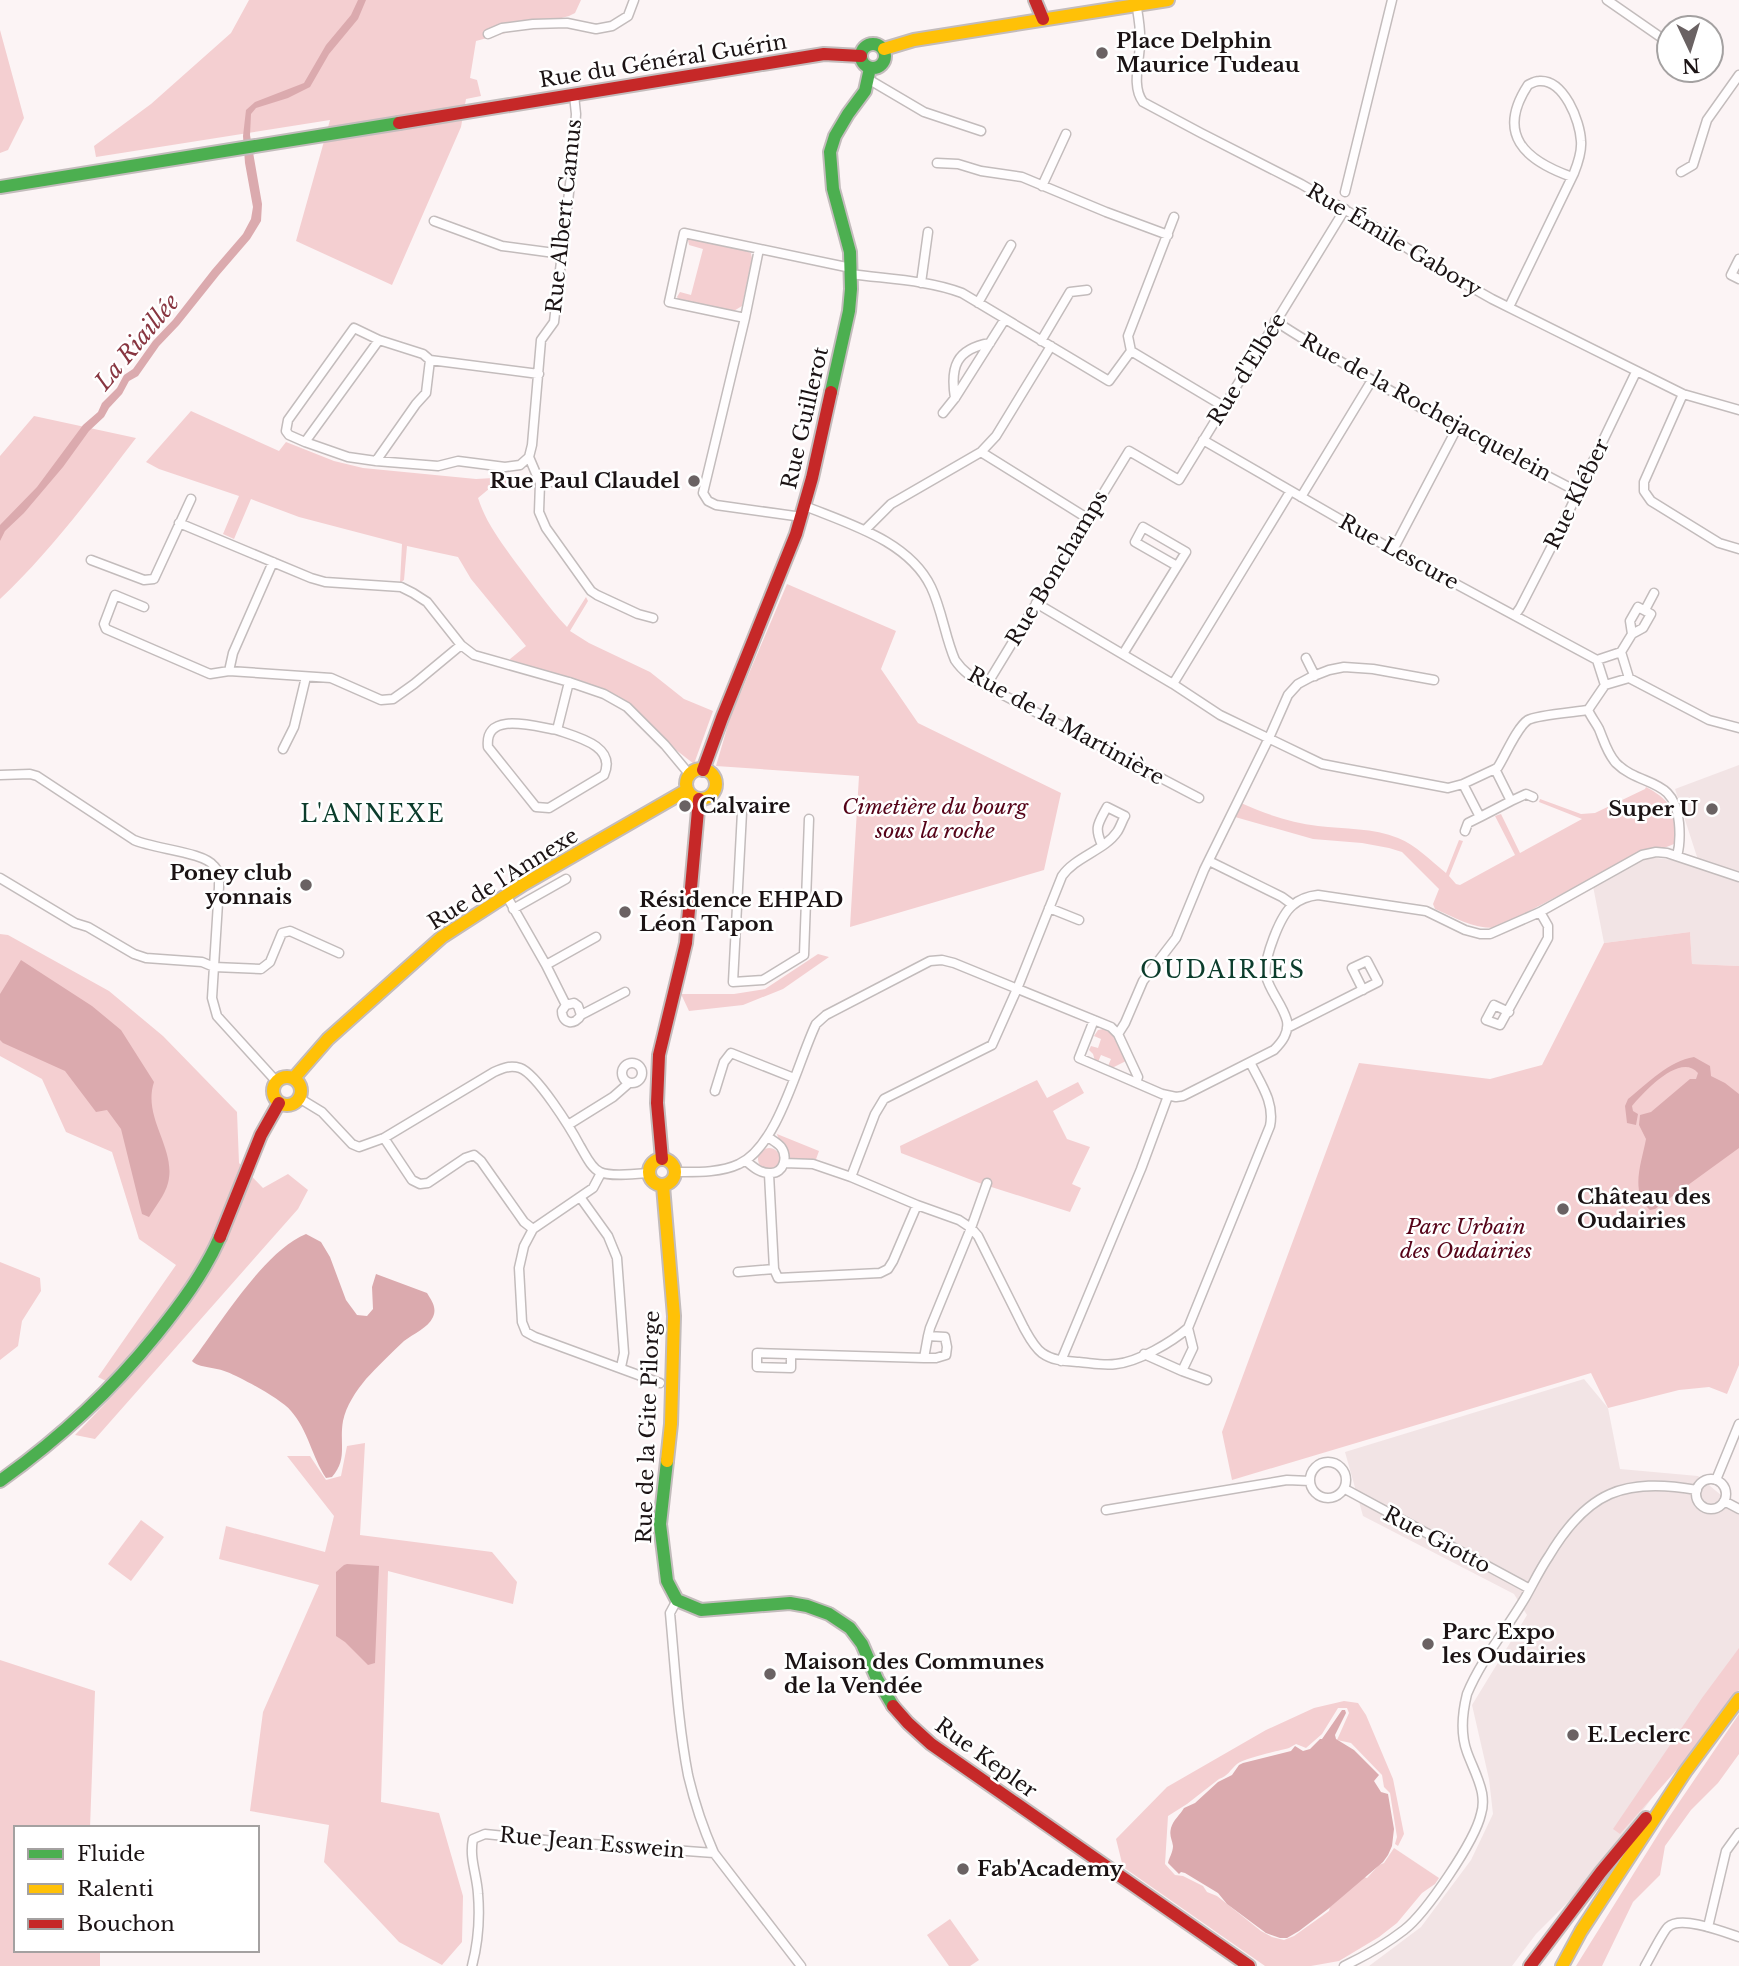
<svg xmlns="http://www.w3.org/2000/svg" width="1739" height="1966" viewBox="0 0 1739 1966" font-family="'Libre Baskerville',serif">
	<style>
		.built { fill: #f2e4e5 }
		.green { fill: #f4cfd1 }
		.water { fill: #dbaaae }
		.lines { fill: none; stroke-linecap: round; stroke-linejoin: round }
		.street-casing { stroke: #c3bcbc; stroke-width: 11 }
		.fast-casing { stroke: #c3bcbc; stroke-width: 16 }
		.slow-casing { stroke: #c3bcbc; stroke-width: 16 }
		.jam-casing { stroke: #c3bcbc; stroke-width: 16 }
		.street { stroke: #fffdfe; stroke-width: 8 }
		.fast { stroke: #4caf50; stroke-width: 12 }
		.slow { stroke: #ffc107; stroke-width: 12 }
		.jam { stroke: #c62828; stroke-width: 12 }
		.poi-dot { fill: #6a6263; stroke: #fff; stroke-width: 2.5 }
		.labels { text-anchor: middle; stroke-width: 5; stroke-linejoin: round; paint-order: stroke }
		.poi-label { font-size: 21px; font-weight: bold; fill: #1b1314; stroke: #fff; text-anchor: start }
		.street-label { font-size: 21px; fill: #1b1314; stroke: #fff }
		.park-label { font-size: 21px; font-style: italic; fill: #550318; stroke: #fff }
		.water-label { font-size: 23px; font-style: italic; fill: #883641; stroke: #fff }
		.neighbourhood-label { font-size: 23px; letter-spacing: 2px; fill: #0c3d2c; stroke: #fff }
	</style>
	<rect width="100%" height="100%" fill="#fcf4f5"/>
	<path class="built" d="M1739,765V966L1692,964L1690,932L1604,943L1593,886L1647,857L1699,863L1675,789Z
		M1584,1379L1608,1408L1620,1469L1698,1476L1739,1510V1683L1591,1879L1536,1934L1512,1966H1369L1421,1927L1471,1860L1493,1814L1489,1779L1472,1705L1527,1615L1514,1594L1363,1516L1345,1452Z"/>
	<path class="green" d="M249,0H581L575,13L569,16L476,41L470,78L477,80L481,96L466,99L461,127L392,285L296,241L330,120L96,157L94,146L151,104L231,33Z
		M0,30L24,118L8,150L0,153Z
		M692,238L738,248L751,253L752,259L742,306L732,312L679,300L677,297L680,292L691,295L703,249L689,245L688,240Z
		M191,411L279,451L286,442L334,461L363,468L476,479L510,477L513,486L490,488L478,498C486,523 501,542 516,563C533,585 548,607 567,627L586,597L588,601L570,631L589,643L650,672L684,699L713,711L694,764L671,746L631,706L617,696L585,682L511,662L510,659L526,646L471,579L458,557L407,546L404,580L400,583L402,544L299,517L251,499L234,539L223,534L239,496L159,469L146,462Z
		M34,416L136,438C93,494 51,551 0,599V456Z
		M787,584L896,631L881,669L918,723L1061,793L1044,870L850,927L859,776L716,766L730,718Z
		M1646,787C1672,801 1681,815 1674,844L1664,848L1650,849L1636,855L1497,928C1473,929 1456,918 1435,909L1433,904L1439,889L1402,852L1389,848L1362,843L1313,839L1235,817L1241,803C1265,814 1292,823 1318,826C1344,829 1374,828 1398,838C1416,845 1431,861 1446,873L1459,840L1463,841L1449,876L1456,884L1460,885L1515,855L1495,816L1501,814L1520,853L1582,819L1539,802L1540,799L1581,814L1595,813L1645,789Z
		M1690,932L1692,964L1739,966V1365L1727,1394L1709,1387L1679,1390L1608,1408L1591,1373L1232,1480L1222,1432L1359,1063L1490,1079L1542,1065L1604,943Z
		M0,934L8,935L109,991L163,1036L237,1112L239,1163L263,1188L288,1174L308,1190L298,1209L95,1439L75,1435L120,1388L98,1377L176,1265L139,1239L112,1152L66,1132L42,1079L0,1056Z
		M818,954L829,957L783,989L743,1005L689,1011L681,994H734L765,989Z
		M1103,1029C1116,1031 1120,1050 1126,1061L1112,1068L1108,1066L1111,1059L1101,1055L1098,1062L1095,1061L1093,1054L1089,1050L1091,1046L1098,1048L1101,1039L1094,1036L1098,1030Z
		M1037,1080L1047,1098L1078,1082L1084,1093L1053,1111L1067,1139L1090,1147L1072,1184L1081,1188L1070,1212L982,1184L901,1153L900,1146Z
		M777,1134L819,1151L815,1162L789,1158C787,1148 779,1143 777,1134Z
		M758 1159a11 11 0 1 1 22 0a11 11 0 1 1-22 0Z
		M0,1262L40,1278L41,1291L22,1321L18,1346L0,1360Z
		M365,1443L360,1535L492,1552L517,1582L513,1604L388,1571L381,1802L439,1813L463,1896L462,1942L442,1965L399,1942L324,1862L329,1825L250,1811L263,1712L319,1585L219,1559L226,1526L325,1552L334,1516L287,1456H310L326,1480L341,1476L347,1446Z
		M141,1520L164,1537L131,1581L108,1564Z
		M1739,1648V1690L1695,1749L1620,1834L1613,1829L1702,1698Z
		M0,1660L95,1691L90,1828H16V1950H100V1966H0Z
		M1344,1701L1358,1703L1366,1715L1393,1779L1404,1834L1398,1846L1395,1844L1397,1837L1390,1793L1384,1787L1382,1775L1351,1743L1337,1740L1349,1713L1347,1708H1338L1322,1734L1306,1748L1296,1744L1289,1748C1278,1751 1244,1758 1237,1764C1230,1770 1228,1776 1219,1779L1187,1804L1168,1816L1165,1864L1175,1875L1183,1876L1203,1886L1207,1892L1217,1896L1261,1931L1272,1937L1284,1940L1294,1936L1329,1911L1330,1907L1364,1877L1367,1878L1379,1865L1384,1863L1394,1848L1439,1878L1435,1884L1422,1893L1397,1923L1379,1937L1339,1961L1311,1966H1265L1123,1867L1116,1839L1167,1787L1266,1730L1314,1708Z
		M1739,1714V1754L1718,1783L1691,1810L1665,1846L1660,1875L1633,1902L1602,1966H1576L1667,1820Z
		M950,1919L979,1960L970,1966H949L927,1935Z"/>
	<path class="water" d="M358,0H366L358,19L329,54L310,87L288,98L256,108L251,114L250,135L262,204L261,221L250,239L219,275L179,325L159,346L138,376L129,381L122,394L109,408L104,417L89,431L63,467L24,513L5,531L0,541V525L37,487L83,425L98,412L102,403L117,388L124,375L133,369L153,341L173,320L212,270L243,234L251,219L253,207L245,163L243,136L246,110L255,102L304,83L326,45L351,15Z
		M21,960L92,1006L121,1030L154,1082C142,1118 177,1149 168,1183C165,1195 155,1207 149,1217L142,1214L121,1129L107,1110L96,1112L65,1071L3,1043L0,1040V994Z
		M1694,1057L1710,1066L1711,1076L1725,1083L1739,1094V1148L1655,1209L1650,1210C1629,1192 1642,1162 1646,1139L1639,1125L1640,1115L1651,1112L1690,1079H1696L1698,1073C1680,1052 1644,1092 1632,1106L1633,1111L1638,1114L1636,1125L1627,1123L1625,1106L1628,1099C1648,1083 1669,1061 1694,1057Z
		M306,1234L321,1242L330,1257L346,1300L357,1315L367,1316L373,1309L372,1287L376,1274L427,1293C432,1301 437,1308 433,1317C428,1328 413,1334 404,1341C391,1353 378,1366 366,1379C356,1391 346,1406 343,1421C339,1443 348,1459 332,1477L326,1478C312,1457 308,1430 291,1411C281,1399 242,1378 227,1372C217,1367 198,1368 192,1361C220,1324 264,1251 306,1234Z
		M347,1564L379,1566L375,1663L368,1665L345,1642L336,1636V1572L344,1565Z
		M1342,1710H1345L1346,1713L1335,1735L1336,1739L1354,1750L1379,1775L1374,1781L1381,1792L1388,1794L1394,1829L1392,1846L1388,1855L1383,1862L1328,1909L1299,1931L1287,1938H1280L1266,1933L1227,1904L1218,1893L1185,1873L1181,1872L1179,1874L1168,1863C1169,1858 1173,1852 1173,1846C1172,1839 1169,1836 1171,1828C1173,1820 1180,1815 1184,1808L1195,1803L1218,1782L1232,1775L1239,1765L1243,1763L1291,1751L1295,1746L1303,1751L1310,1749L1320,1739H1322Z"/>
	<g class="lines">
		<g class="street-casing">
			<path id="street" d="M1607,0L1669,43
				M1136,2C1138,15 1141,29 1140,42C1140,61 1131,86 1143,102L1201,133L1301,184L1378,229L1439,269L1492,299L1683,394L1739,410
				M488,34L502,28L533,24L567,23L596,29L612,26L628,16L634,0
				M868,79L924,112L981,131
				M937,163L958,164L981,171L1022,177L1106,212L1168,235
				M1681,172L1693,165L1707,120L1739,75
				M1042,186L1066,134
				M1345,192L1392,0
				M434,221L502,246L562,254
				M759,249L745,318L669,302L684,233L851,268
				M1739,259L1731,275L1739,279
				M851,274C887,279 928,280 962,293L1109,381L1131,351L1223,406
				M921,283L928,232
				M978,303L1011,245
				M1509,307L1574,173C1578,163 1582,152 1581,141C1580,121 1564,79 1539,81C1535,81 1532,83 1528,85C1496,134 1524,160 1572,177
				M745,318L703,493L708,501L716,505L802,517
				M1275,321C1373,384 1475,438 1578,492
				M1041,341L1070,292L1087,290
				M1131,351L1128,336L1174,217
				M430,360L423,354L379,340L354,328L288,420L286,431L289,435L305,442L348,457L376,461L438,466L458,461L505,467L520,465L529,457
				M1683,394L1644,482V491L1651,501L1719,543L1739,549
				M955,398C950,367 956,349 990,343
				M943,413L955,398L1005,319
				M1203,440L1393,550L1597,660
				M305,442L379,340
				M981,452L1087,518
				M529,457L532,445L541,340L554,322L573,158L576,114L574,95
				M529,457L540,483L539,512L546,528L591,591L597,595L638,614L653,618
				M376,461L416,404L426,393L430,360L539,374
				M540,483L574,480L583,483
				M1301,497L1372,380
				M805,506C849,524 909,541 931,587C942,610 945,637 955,660C963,672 974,679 986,686L1199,798
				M179,523L311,578L325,582L401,587L413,593L427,602L461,645L474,655L569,682L604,694L627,707L665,745L690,775
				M865,530L891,504L981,452L996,436L1051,346
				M1393,550L1457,428
				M91,560L144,580L154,579L191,499
				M273,562L233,653L229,671L331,678L381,700L393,699L414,684L461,645
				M1036,603L1173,684L1220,715L1322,764L1448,788L1463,784L1495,769L1511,801L1480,817L1463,784
				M144,607L115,595L104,624L106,629L210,674L229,671
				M1645,610L1654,593
				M1515,615L1520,608L1557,536L1636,372
				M1621,652L1629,678L1605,685L1597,660Z
				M1621,652L1632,634L1643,628L1651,614L1638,607L1630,621L1632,634
				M1123,654L1186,552L1143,527L1135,542L1177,566
				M1306,658L1315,676
				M1629,678L1709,720L1739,728
				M1173,684L1290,492
				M986,686L1129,451L1179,480L1345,209
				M1588,710L1605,685
				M557,730C577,737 617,746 604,775L549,808L536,807L488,747C484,710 536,727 557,730L569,682
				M283,749L294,727L306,677
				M1495,769L1498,767C1505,756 1517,727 1528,720C1536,715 1576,712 1588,710C1591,717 1596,723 1599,729C1604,741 1607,753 1616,763C1641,788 1675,776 1679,823C1680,834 1680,845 1677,856
				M0,775L30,774L37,776L134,840C154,849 204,852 214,866C220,872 219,880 219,887L212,998L217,1016L276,1081
				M1511,801L1526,794L1533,797
				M742,812L733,982L763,980L804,955L809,819
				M1465,831L1468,823L1480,817
				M1209,861L1282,897L1293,905
				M0,878L75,923L88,927L134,954L146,958L202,962L214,967L261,969L270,962L282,933L290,931L339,953
				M506,895L546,965L566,1005L562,1011C562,1024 575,1026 581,1015L578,1006L574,1003L566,1005
				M1049,908L1079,920
				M513,909L566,879
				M546,965L596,937
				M1509,1012L1494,1005L1486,1020L1500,1025L1548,938V926L1540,912
				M581,1015L625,992
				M1094,1020L1079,1058L1162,1094L1176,1097L1183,1096L1274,1050C1282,1042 1289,1033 1287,1021C1283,1005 1270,992 1266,976C1263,960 1280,915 1293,905C1300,899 1309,896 1318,895L1426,911L1465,930L1480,934H1490L1540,912L1642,855L1656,852L1667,853L1739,877
				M1287,1028L1378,982L1367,961L1352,968L1363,990
				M1118,1034L1125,1023L1143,981L1176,938L1204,870L1269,738L1288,695L1298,684L1311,677L1329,670L1344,667L1373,669L1434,680
				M622 1073a10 10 0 1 1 20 0a10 10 0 1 1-20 0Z
				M715,1091L724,1062L731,1053L794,1078
				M299,1098L322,1112L352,1144L359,1147L384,1138L494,1072C503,1068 510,1065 520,1068C537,1074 571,1129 580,1146C585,1154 591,1168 600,1172C610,1177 637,1174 649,1173
				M568,1125L613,1097L629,1083
				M384,1138L412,1180L420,1184L428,1183L465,1158L474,1155L481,1161L524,1222L533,1229
				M746,1161C753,1167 761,1174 771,1173C784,1173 788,1157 781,1147C778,1143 772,1140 768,1137
				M784,1163L813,1164L851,1177L917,1205L959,1220L971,1228L978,1236L1024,1328C1029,1337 1034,1347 1042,1353C1053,1361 1066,1361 1079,1362C1091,1363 1104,1366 1116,1364C1138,1362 1172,1342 1188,1328L1270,1126C1275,1102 1260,1083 1250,1062
				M675,1172C696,1172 720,1173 739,1164C778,1147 798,1061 816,1024L826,1015L930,961L942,960L954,963L1111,1027L1118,1034L1138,1077L1136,1082
				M601,1173L593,1188L533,1229L524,1246L519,1268L522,1322L526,1332L535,1337L660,1383
				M769,1174L774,1269L778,1278L880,1273L888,1269L893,1261L917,1205
				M851,1177L875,1114L884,1099L992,1045L1017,989L1062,876C1075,857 1105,850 1117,832C1120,828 1122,821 1125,816L1107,807C1098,824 1094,827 1102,845
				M580,1197L608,1236L617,1258L624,1353L621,1367
				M738,1272L774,1269
				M1144,1354L1182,1371L1193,1348L1188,1328
				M791,1355V1368L757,1367V1353L924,1358L928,1336
				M924,1358H936L946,1355L947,1347L945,1337L928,1336L930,1328L971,1228L987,1183
				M1061,1361L1141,1169L1168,1096
				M1182,1371L1207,1380
				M1310 1480a18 18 0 1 1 36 0a18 18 0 1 1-36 0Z
				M1696 1494a15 15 0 1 1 30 0a15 15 0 1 1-30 0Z
				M1716,1480L1739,1424
				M1345,1489L1530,1589
				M1724,1501L1739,1509
				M1106,1510L1287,1480L1310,1481
				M677,1600L670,1613C675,1667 678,1723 688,1775C694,1801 703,1828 714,1853L801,1966
				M1708,1927L1726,1851L1739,1833
				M472,1966C478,1943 480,1918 478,1894C477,1875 469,1858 473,1839L485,1834L564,1842L714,1853
				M1344,1966C1365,1956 1386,1944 1404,1930C1426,1913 1475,1841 1481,1814C1483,1808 1483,1799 1482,1793C1479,1778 1472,1766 1467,1752C1460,1733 1462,1714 1467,1694C1481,1660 1506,1630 1525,1598C1533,1584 1540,1569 1549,1556C1587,1492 1624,1477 1697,1490
				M1645,1966C1650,1958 1663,1931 1668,1927C1681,1915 1724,1932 1739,1937"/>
		</g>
		<g class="fast-casing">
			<path id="fast" d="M861 56a12 12 0 1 1 24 0a12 12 0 1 1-24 0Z
				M0,187L399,123
				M831,392L849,311L851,289L850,252L833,189L830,152L835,136L848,114L865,91L870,68
				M667,1461L660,1524L667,1581L677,1600L701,1610L790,1603L807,1606L829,1614L850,1628L862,1644L877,1679L893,1706
				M0,1481C59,1439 111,1391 156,1335C181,1304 204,1273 220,1237"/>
		</g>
		<g class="slow-casing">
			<path id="slow" d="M884,49L914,40L1168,0
				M686 784a15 15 0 1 1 30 0a15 15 0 1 1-30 0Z
				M273 1091a14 14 0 1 1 28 0a14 14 0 1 1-28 0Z
				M294,1078L328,1039L442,937L524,884L687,790
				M649 1172a13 13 0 1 1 26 0a13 13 0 1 1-26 0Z
				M663,1186L674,1316L671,1424L667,1461
				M1562,1966L1581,1931L1685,1772L1739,1699"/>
		</g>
		<g class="jam-casing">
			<path id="jam" d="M1035,0L1043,19
				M399,123L824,54L861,56
				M703,770L722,718L796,534L812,478L831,392
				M662,1159L657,1103L659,1055L686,943L699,799
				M220,1237L261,1135L279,1103
				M893,1706L908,1723L931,1744L1249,1966
				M1530,1966L1601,1872L1646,1818"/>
		</g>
		<use href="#street" class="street"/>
		<use href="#fast" class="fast"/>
		<use href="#slow" class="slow"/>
		<use href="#jam" class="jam"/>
	</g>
	<g class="poi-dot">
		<circle cx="1102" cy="53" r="7"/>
		<circle cx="694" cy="481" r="7"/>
		<circle cx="685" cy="806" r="7"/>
		<circle cx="1712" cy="809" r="7"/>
		<circle cx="306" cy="885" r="7"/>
		<circle cx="625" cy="912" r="7"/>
		<circle cx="1563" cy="1209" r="7"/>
		<circle cx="1428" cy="1644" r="7"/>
		<circle cx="770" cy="1674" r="7"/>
		<circle cx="1573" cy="1735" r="7"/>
		<circle cx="963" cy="1869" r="7"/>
	</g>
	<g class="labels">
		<g class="poi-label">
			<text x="1116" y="48">Place Delphin<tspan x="1116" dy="24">Maurice Tudeau</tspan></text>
			<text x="680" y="488" text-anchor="end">Rue Paul Claudel</text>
			<text x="699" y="813">Calvaire</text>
			<text x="1698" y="816" text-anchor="end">Super U</text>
			<text x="292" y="880" text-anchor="end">Poney club<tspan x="292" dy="24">yonnais</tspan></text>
			<text x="639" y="907">Résidence EHPAD<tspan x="639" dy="24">Léon Tapon</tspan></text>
			<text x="1577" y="1204">Château des<tspan x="1577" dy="24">Oudairies</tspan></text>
			<text x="1442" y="1639">Parc Expo<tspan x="1442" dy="24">les Oudairies</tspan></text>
			<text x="784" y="1669">Maison des Communes<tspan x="784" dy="24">de la Vendée</tspan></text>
			<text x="1587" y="1742">E.Leclerc</text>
			<text x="977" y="1876">Fab'Academy</text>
		</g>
		<g class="street-label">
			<text transform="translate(663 61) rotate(-9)" y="7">Rue du Général Guérin</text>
			<text transform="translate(564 216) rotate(-84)" y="7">Rue Albert Camus</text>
			<text transform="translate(1394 240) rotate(31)" y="7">Rue Émile Gabory</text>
			<text transform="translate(1247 369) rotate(-58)" y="7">Rue d'Elbée</text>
			<text transform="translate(1426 407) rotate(29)" y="7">Rue de la Rochejacquelein</text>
			<text transform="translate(805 418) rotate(-77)" y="7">Rue Guillerot</text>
			<text transform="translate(1577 494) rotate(-64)" y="7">Rue Kléber</text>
			<text transform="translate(1399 552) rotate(29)" y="7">Rue Lescure</text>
			<text transform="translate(1057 568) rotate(-59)" y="7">Rue Bonchamps</text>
			<text transform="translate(1066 726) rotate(29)" y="7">Rue de la Martinière</text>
			<text transform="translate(503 879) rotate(-32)" y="7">Rue de l'Annexe</text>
			<text transform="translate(648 1427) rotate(-88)" y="7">Rue de la Gite Pilorge</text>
			<text transform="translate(1437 1540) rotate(28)" y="7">Rue Giotto</text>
			<text transform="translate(986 1758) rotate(36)" y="7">Rue Kepler</text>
			<text transform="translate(592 1843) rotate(5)" y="7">Rue Jean Esswein</text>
		</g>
		<g class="park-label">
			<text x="935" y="814">Cimetière du bourg<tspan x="935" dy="24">sous la roche</tspan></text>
			<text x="1466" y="1234">Parc Urbain<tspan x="1466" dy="24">des Oudairies</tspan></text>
		</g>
		<g class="water-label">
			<text transform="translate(137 342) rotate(-50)" y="8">La Riaillée</text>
		</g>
		<g class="neighbourhood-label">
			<text x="373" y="822">L'ANNEXE</text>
			<text x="1223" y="978">OUDAIRIES</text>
		</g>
	</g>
	<rect x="14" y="1826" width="245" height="126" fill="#ffffff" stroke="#a4a1a1" stroke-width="2"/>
	<rect x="28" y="1849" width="35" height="10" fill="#4caf50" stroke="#a4a1a1" stroke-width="2"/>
	<text x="77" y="1861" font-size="21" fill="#1b1314">Fluide</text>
	<rect x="28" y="1884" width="35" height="10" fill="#ffc107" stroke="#a4a1a1" stroke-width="2"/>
	<text x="77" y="1896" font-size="21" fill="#1b1314">Ralenti</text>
	<rect x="28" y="1919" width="35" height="10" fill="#c62828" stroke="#a4a1a1" stroke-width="2"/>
	<text x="77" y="1931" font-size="21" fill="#1b1314">Bouchon</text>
	<g transform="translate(1690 49) rotate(176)"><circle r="33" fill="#ffffff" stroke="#a4a1a1" stroke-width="2"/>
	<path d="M0-5L12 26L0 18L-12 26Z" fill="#6a6263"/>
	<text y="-10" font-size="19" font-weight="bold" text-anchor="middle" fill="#1b1314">N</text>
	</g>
</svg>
